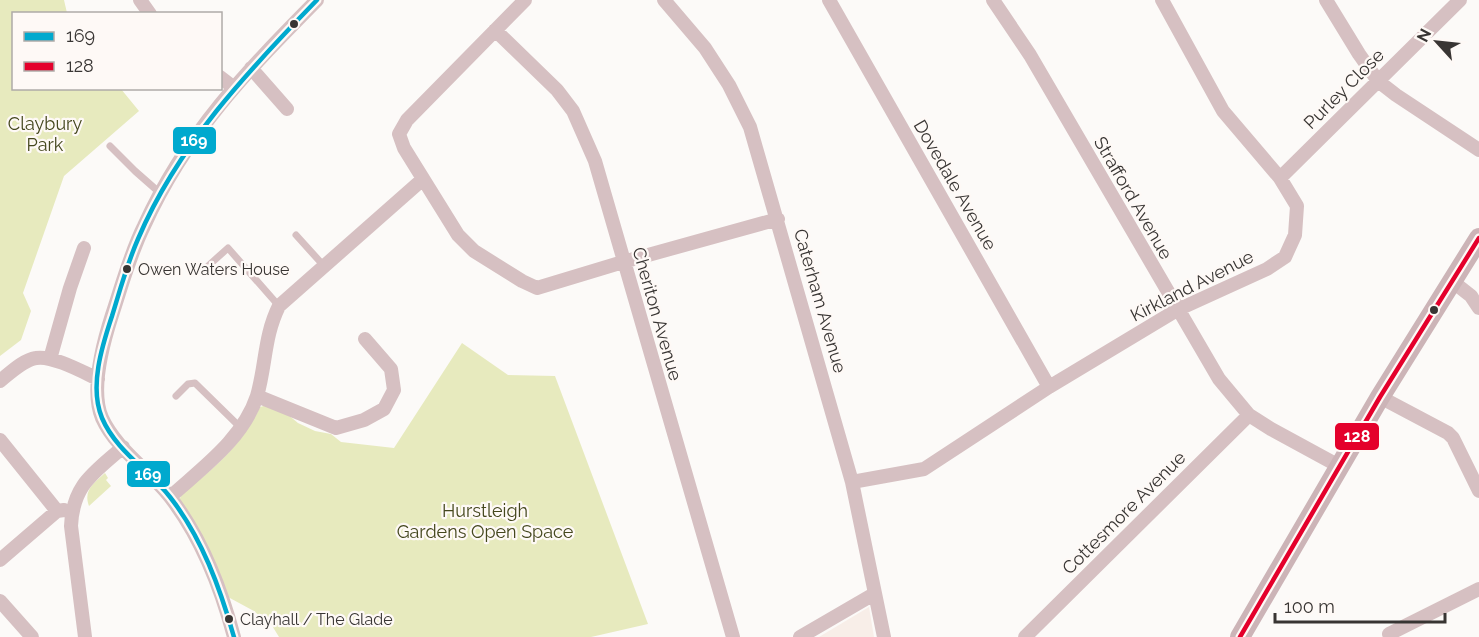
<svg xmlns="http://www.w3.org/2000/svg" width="1479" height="637" viewBox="0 0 1479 637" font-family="Raleway,sans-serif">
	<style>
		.built { fill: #f8eee8 }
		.green { fill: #e7eabe }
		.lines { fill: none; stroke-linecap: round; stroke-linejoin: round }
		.lane { stroke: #d6c0c2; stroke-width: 7 }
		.street { stroke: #d6c0c2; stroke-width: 14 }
		.secondary { stroke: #ccb4b7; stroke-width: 20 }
		.bus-1-casing { stroke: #fef9f6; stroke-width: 9 }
		.bus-2-casing { stroke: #fef9f6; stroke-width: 9 }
		.bus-1 { stroke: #00a9ce; stroke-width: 4.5 }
		.bus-2 { stroke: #e4002b; stroke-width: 4.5 }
		.bus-dot { fill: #383533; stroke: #fef9f6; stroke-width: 2 }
		.labels { text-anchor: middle; stroke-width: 4.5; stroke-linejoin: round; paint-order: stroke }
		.bus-label { font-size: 16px; fill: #383533; stroke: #fef9f6; text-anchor: start }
		.street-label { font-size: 18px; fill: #383533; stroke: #fef9f6 }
		.park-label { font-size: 18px; fill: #44471d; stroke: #fef9f6 }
		.line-badge { stroke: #fef9f6; stroke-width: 2 }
		.badge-label { font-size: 16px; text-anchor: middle; font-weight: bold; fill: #fff }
	</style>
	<rect width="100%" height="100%" fill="#fcfaf8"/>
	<path class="built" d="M869,607L874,637H819Z"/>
	<path class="green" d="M0,0H64L67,13L14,14V88L121,89L139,111L64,176L23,293L31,311L21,340L0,356Z
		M462,343L508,375L555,376L648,624L591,637H279L271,624L252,610L228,597L179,501L182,493C215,469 242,444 260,407L267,405L286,413L298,423L315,431L331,434L341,442L394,448Z
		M105,473L108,478L106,480L111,486L89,506C83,490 94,483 105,473Z"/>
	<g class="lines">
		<path class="lane" d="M110,146L135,171L160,193
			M296,235L324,266
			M208,266L228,248L279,306
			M176,396L188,384L195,383L241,428"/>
		<path class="street" d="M140,0L150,14
			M525,0L407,120L399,134L404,148L458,235L474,251L522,281L537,288L623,262L778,219
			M664,0L705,48L729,85L750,127L852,482L884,637
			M829,0L1049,387
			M993,0L1030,55L1219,379L1249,415L1271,429L1339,466
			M1326,0L1359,54L1378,81L1396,95L1479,150
			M495,30L557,90L573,111L595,161L733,637
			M251,68L287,109
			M220,77L233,87
			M1280,178L1460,0
			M1452,281L1471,296L1479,308
			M50,359L70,288L84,248
			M0,381C10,373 23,360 36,358C52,355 83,372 98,379
			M257,396L336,428L364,420L384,409L394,390L391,369L365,339
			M1380,397L1448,433L1453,438L1479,491
			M0,440L57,511
			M852,482L924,469L1049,387L1177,310L1267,269L1285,257L1295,235L1297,206L1280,178L1223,111L1162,0
			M170,497C202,468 243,439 257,396C266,365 264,336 279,306L423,179
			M0,560L57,511L64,510
			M0,601L32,637
			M1389,634L1479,589
			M85,637L71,526C73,484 94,473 123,447
			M234,637C221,588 201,537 170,497C150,471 116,449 102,418C90,390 103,343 112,315C122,285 130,254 144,226C186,133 247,71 317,0
			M800,637L874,594
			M1025,637L1249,415"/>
		<path class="secondary" d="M1240,637L1380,397L1479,238"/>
		<g class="bus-1-casing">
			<path id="bus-1" d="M234,637C220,588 202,538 170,497C149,470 116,451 102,418C89,387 102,346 112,316C120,290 127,264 138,239C178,145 247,72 317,0"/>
		</g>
		<g class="bus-2-casing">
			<path id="bus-2" d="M1240,637L1380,397L1479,238"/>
		</g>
		<use href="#bus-1" class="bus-1"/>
		<use href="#bus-2" class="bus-2"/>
	</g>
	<g class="bus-dot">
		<circle cx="294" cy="24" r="5"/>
		<circle cx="127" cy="269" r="5"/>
		<circle cx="1434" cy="310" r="5"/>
		<circle cx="229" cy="619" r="5"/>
	</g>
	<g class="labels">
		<g class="bus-label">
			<text x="138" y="275">Owen Waters House</text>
			<text x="240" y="625">Clayhall / The Glade</text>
		</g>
		<g class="street-label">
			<text transform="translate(1344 89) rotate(-45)" y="6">Purley Close</text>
			<text transform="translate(955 185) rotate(60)" y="6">Dovedale Avenue</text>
			<text transform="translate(1133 198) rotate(60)" y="6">Strafford Avenue</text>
			<text transform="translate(1192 286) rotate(-27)" y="6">Kirkland Avenue</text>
			<text transform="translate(820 301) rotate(74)" y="6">Caterham Avenue</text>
			<text transform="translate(657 314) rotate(74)" y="6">Cheriton Avenue</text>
			<text transform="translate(1124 513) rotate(-45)" y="6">Cottesmore Avenue</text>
		</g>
		<g class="park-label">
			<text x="45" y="130">Claybury<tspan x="45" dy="21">Park</tspan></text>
			<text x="485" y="517">Hurstleigh<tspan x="485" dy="21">Gardens Open Space</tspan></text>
		</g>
	</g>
	<g class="line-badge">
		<rect x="172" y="126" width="45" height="29" rx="6" fill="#00a9ce"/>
		<rect x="1334" y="422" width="46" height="29" rx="6" fill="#e4002b"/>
		<rect x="126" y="460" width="45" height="28" rx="6" fill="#00a9ce"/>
	</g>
	<g class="badge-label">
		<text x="194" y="146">169</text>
		<text x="1357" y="442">128</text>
		<text x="148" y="480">169</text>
	</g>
	<rect x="12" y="12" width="210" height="78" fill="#fef9f6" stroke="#afaba8" stroke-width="1.5"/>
	<rect x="24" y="32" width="30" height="9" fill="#00a9ce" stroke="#afaba8" stroke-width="1.5"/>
	<text x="66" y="42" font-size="18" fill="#383533">169</text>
	<rect x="24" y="62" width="30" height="9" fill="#e4002b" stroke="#afaba8" stroke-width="1.5"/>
	<text x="66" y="72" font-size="18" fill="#383533">128</text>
	<g transform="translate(1437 42) rotate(297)" stroke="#fef9f6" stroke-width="4.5" paint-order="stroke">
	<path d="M0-4.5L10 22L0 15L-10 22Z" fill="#383533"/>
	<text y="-9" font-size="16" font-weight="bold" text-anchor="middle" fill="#383533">N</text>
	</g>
	<path d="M1275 613v9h170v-9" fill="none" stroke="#383533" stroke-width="3"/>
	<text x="1284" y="613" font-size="18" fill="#383533" stroke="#fef9f6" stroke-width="4.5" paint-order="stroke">100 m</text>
</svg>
